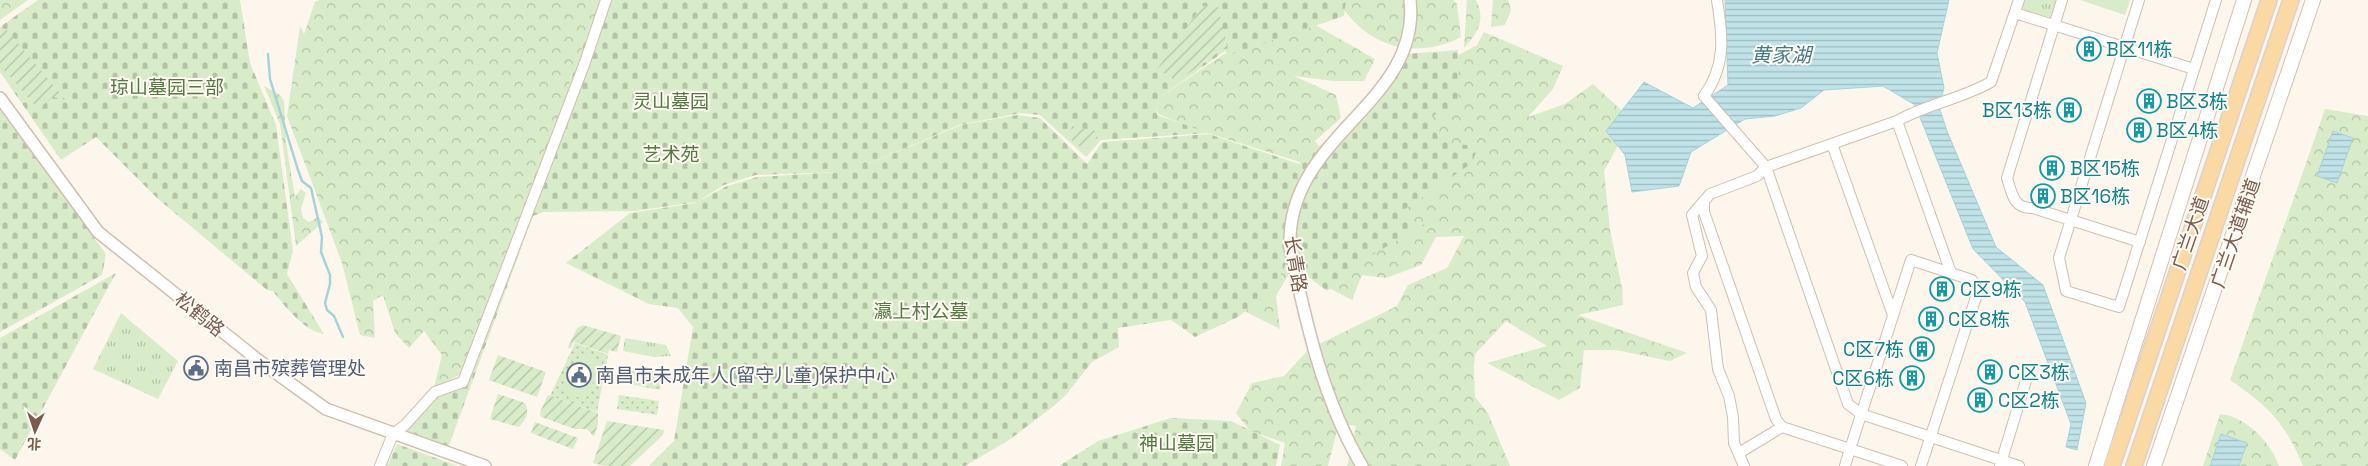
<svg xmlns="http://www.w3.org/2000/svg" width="2368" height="466" viewBox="0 0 2368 466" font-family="'Space Grotesk','Noto Sans SC',sans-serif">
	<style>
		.grass { fill: url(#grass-tufts) }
		.forest { fill: url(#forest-crowns) }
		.cemetery { fill: url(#cemetery-stones) }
		.park { fill: url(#park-dots) }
		.garden { fill: url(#garden-furrows) }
		.pitch { fill: #d8ecc9 }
		.water { fill: url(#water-rules); stroke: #a5d3da }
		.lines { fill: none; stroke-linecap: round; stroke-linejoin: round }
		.stream { stroke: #a5d3da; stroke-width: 2.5 }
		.minor-casing { stroke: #d1beb0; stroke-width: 12 }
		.tertiary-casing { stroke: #d1beb0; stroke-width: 14 }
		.secondary-casing { stroke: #d6c0b0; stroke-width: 16 }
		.primary-casing { stroke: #dad1cd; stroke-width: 18 }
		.minor { stroke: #fff; stroke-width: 10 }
		.tertiary { stroke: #fff; stroke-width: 11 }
		.secondary { stroke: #fff; stroke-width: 14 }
		.primary { stroke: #fbd9a5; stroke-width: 15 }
		.labels { text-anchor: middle; stroke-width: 4; stroke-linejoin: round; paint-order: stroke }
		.culture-label { font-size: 19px; fill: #0d838f; stroke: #fffaf3; text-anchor: start }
		.park-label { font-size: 19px; fill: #537a41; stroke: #fffaf3 }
		.street-label { font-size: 19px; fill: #7a5c4d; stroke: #fffaf3 }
		.service-label { font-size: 19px; fill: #4e5e75; stroke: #fffaf3; text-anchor: start }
		.water-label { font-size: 20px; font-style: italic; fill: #437c86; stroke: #fffaf3 }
	</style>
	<defs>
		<pattern id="grass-tufts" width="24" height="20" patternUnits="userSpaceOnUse" patternTransform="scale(1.25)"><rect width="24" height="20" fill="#d8ecc9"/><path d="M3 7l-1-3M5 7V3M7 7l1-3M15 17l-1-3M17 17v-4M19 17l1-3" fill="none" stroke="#b4c2a5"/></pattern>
		<pattern id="forest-crowns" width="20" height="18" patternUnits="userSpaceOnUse" patternTransform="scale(1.25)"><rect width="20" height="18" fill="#d8ecc9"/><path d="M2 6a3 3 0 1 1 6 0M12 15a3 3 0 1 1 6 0" fill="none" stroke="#b4c2a5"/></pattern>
		<pattern id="cemetery-stones" width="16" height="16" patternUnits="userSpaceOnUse" patternTransform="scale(1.25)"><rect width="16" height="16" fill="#d8ecc9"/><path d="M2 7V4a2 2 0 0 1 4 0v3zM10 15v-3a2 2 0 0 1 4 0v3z" fill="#b4c2a5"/></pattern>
		<pattern id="park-dots" width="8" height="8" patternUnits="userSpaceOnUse" patternTransform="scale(1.25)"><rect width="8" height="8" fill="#d8ecc9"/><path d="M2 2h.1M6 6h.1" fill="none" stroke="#b4c2a5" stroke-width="1.8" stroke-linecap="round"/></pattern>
		<pattern id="garden-furrows" width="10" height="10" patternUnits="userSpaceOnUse" patternTransform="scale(1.25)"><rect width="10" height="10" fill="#d8ecc9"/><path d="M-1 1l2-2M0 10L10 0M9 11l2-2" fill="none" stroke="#b4c2a5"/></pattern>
		<pattern id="water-rules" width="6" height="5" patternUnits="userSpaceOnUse" patternTransform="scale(1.25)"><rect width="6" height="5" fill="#bfe3e8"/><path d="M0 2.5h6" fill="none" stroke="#a0bbbe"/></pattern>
	</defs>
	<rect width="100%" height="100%" fill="#fdf6ec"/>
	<path class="grass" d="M2025,0H2059L2053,18L2022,10Z
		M121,313L178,361L158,399L93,369Z
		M625,338L666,345L671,356L654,357L623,351Z"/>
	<path class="forest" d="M0,0H28L0,20Z
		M319,0H600L527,200L460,375L434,387L442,355L424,331L409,348L395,333L383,295L373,301L375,338L360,335L342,263L287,116L300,26L304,34L315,2Z
		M1335,0H1453L1457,4L1461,37C1429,54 1391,53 1362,29C1352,21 1344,9 1335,0Z
		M1467,0H1476C1486,20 1478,33 1464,48Z
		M1493,0H1508L1511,10L1505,25L1491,27Z
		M1308,21L1375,59L1364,81H1333L1294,76L1336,95L1341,118L1315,141L1339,173L1442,64L1477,45L1484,32L1563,66L1553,89L1528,117L1565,104L1593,84L1632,120L1604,171L1610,230L1622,288L1623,305L1578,315L1687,353L1670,361L1616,350H1584L1580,388L1559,400L1487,363L1547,346L1506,321L1475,354L1474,367L1475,397L1488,413L1510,466H1347L1356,426L1339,423L1328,466H1281L1285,443L1250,431L1236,413L1252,383L1284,376L1309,349L1397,306L1408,285L1447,268L1464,236L1436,237L1421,265L1386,278L1362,275L1352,300L1323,285L1296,262L1276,296L1280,329L1242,310L1303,163L1198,130L1158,114L1156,108L1159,98L1224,54L1268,41Z
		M264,86L280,95L284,101L286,142L295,197L301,189L306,193L301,209L303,218L309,222L318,217L323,222L296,246L280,124Z
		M2325,109L2368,116V466H2303C2284,421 2269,407 2230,380Z
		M2220,414C2245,416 2271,442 2279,466H2203Z"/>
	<path class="cemetery" d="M38,0H240L250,63L276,125L293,251L287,274L324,334C307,333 283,305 273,291L267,290L157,198L96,137L61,160L0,72V27Z
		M600,0H1346L1344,16L1229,55L1225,51L1159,98L1156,108L1157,115L1209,133L1101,140L1086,157L1040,115L1020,113L959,125L849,172L961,125L1017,115L1040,118L1087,164L1102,142L1209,134L1299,164L1335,132L1405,54L1458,50L1459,106L1439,111L1430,119L1440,141L1478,147L1472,163L1405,209L1412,224L1425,225L1375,253L1327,291L1287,261L1274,289L1238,317L1195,337L1171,320L1118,328L1119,347L1092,362L1066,395L1055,405L1009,440L965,466H649L674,441L693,327L678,308L649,304L566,263L630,213L695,203L727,186L757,177L839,172L756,175L724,185L697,202L635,211L543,212L533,216L448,448L394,430L393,426L400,427L433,391L459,380Z
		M0,109L106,254L102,275L0,332Z
		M116,273L15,460L0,449V338Z
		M1171,418L1231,421L1280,445L1276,466H1059L1098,441Z
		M397,444L458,466H387Z"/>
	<path class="park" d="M575,343L608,355L597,412L550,396Z
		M624,367L663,373L660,390L622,383Z
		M619,395L659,401L657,415L617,409Z"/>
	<path class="garden" d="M1202,6L1218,7L1227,46L1178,81L1157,69Z
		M6,29L66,100L53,97L38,109L0,65V34Z
		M1072,126L1101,132L1085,151L1069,138Z
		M583,325L621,336L617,352L609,350L608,354L574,342L570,349L568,347L577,328Z
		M498,355L546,372L537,397L489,380Z
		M498,394L525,403C530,412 526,420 519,427L490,419Z
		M548,395L598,413V424L594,437L587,429H575L541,417L540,412Z
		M607,421L664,430L663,435L630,466H605L593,463Z
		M535,422L578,438L573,449L531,433Z"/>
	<path class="pitch" d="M2080,0H2130L2125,15Z
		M581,353L602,362L585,400L564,392Z"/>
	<path class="water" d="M1725,0H1949L1937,53L1944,88L1939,107L1947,131L1996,247L2043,285L2086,403L2077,450L2066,447L2071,424L2025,302L1973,249L1915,105L1883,86L1824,90L1801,108L1775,116L1745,119L1691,152L1679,186L1632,192L1625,155L1606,131L1644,82L1693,108L1728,85Z
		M2333,131L2353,138L2337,183L2317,176Z
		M2221,434L2247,443L2239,466H2210Z"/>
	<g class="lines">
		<path class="stream" d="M268,54L270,79L298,170L302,181L311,188L322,237L321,252L330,275V284L325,303L327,310L334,316L343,337"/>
		<g class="minor-casing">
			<path id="minor" d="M1717,0C1723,36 1726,66 1704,96L1766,167L1757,176L1710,194L1704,201V212L1776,419L1782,427L1850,449L1845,466
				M2062,0L2007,178C2012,193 2013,209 2033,208L2140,242
				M2139,0L2059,258L2066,291L2119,307L2216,0
				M2015,13L2194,69
				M1897,121C1927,104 1961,99 1991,82L2019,0
				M1832,144L1893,315
				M1704,201L1692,215L1702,256L1693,273L1696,287L1711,310L1718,369L1729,396L1733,417L1734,443L1744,466
				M1951,273L1897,121L1766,167L1848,404L1861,414L2019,466
				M1739,453L1782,427
				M380,466L393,434L405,425L435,392L463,382L584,65L606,0
				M1902,466L1850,449L1911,260L1972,280L1978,291L1921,466
				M2000,466L2028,374"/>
		</g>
		<g class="tertiary-casing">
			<path id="tertiary" d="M0,98L98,232L258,360L326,409L485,466
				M1362,466C1323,400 1306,323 1290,248C1285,135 1422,104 1410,0"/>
		</g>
		<g class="secondary-casing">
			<path id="secondary" d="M2096,466L2244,0
				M2154,466L2313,0"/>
		</g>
		<g class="primary-casing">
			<path id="primary" d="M2112,466L2269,0
				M2134,466L2291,0"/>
		</g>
		<use href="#minor" class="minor"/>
		<use href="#tertiary" class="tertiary"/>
		<use href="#secondary" class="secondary"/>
		<use href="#primary" class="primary"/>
	</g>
	<defs>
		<g id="building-ring" transform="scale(1.25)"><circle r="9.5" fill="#fffaf3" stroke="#0f9aa8" stroke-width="1.5"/><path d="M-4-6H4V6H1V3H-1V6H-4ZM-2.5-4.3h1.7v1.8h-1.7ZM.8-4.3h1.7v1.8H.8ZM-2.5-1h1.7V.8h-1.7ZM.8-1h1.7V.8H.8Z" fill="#0f9aa8"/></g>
		<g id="civic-ring" transform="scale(1.25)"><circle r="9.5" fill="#fffaf3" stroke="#5c6f8a" stroke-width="1.5"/><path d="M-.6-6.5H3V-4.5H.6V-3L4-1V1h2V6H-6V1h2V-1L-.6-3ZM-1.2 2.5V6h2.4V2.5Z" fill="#5c6f8a"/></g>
	</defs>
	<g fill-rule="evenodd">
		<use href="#building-ring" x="2089" y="49"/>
		<use href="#building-ring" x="2149" y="101"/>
		<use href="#building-ring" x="2069" y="110"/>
		<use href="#building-ring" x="2139" y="130"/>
		<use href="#building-ring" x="2052" y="168"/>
		<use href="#building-ring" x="2043" y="196"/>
		<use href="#building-ring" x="1942" y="289"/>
		<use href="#building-ring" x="1931" y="319"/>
		<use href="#building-ring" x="1922" y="349"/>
		<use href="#civic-ring" x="196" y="368"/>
		<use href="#building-ring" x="1990" y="372"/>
		<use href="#civic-ring" x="579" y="375"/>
		<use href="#building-ring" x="1912" y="378"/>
		<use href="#building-ring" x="1980" y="400"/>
	</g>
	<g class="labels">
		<g class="culture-label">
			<text x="2106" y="56">B区11栋</text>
			<text x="2166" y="108">B区3栋</text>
			<text x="2052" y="117" text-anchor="end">B区13栋</text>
			<text x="2156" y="137">B区4栋</text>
			<text x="2070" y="175">B区15栋</text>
			<text x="2060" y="203">B区16栋</text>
			<text x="1960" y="296">C区9栋</text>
			<text x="1948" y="326">C区8栋</text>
			<text x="1904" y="356" text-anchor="end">C区7栋</text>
			<text x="2008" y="379">C区3栋</text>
			<text x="1894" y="385" text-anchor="end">C区6栋</text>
			<text x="1998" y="407">C区2栋</text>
		</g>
		<g class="park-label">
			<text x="167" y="94">琼山墓园三部</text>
			<text x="671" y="108">灵山墓园</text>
			<text x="671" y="161">艺术苑</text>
			<text x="921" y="318">瀛上村公墓</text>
			<text x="1177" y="450">神山墓园</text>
		</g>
		<g class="street-label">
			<text transform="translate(2190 233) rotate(-71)" y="7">广兰大道</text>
			<text transform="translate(2235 233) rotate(-71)" y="7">广兰大道辅道</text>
			<text transform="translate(1296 264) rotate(81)" y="7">长青路</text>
			<text transform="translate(200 314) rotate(39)" y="7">松鹤路</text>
		</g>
		<g class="service-label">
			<text x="214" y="375">南昌市殡葬管理处</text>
			<text x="596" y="382">南昌市未成年人(留守儿童)保护中心</text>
		</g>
		<g class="water-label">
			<text x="1781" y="62">黄家湖</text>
		</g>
	</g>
	<g transform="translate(35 431) rotate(183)" stroke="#fffaf3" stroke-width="4" paint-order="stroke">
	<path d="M0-4L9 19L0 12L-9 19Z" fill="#7a5c4d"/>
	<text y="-8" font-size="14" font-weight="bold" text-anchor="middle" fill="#7a5c4d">北</text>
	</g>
</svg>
